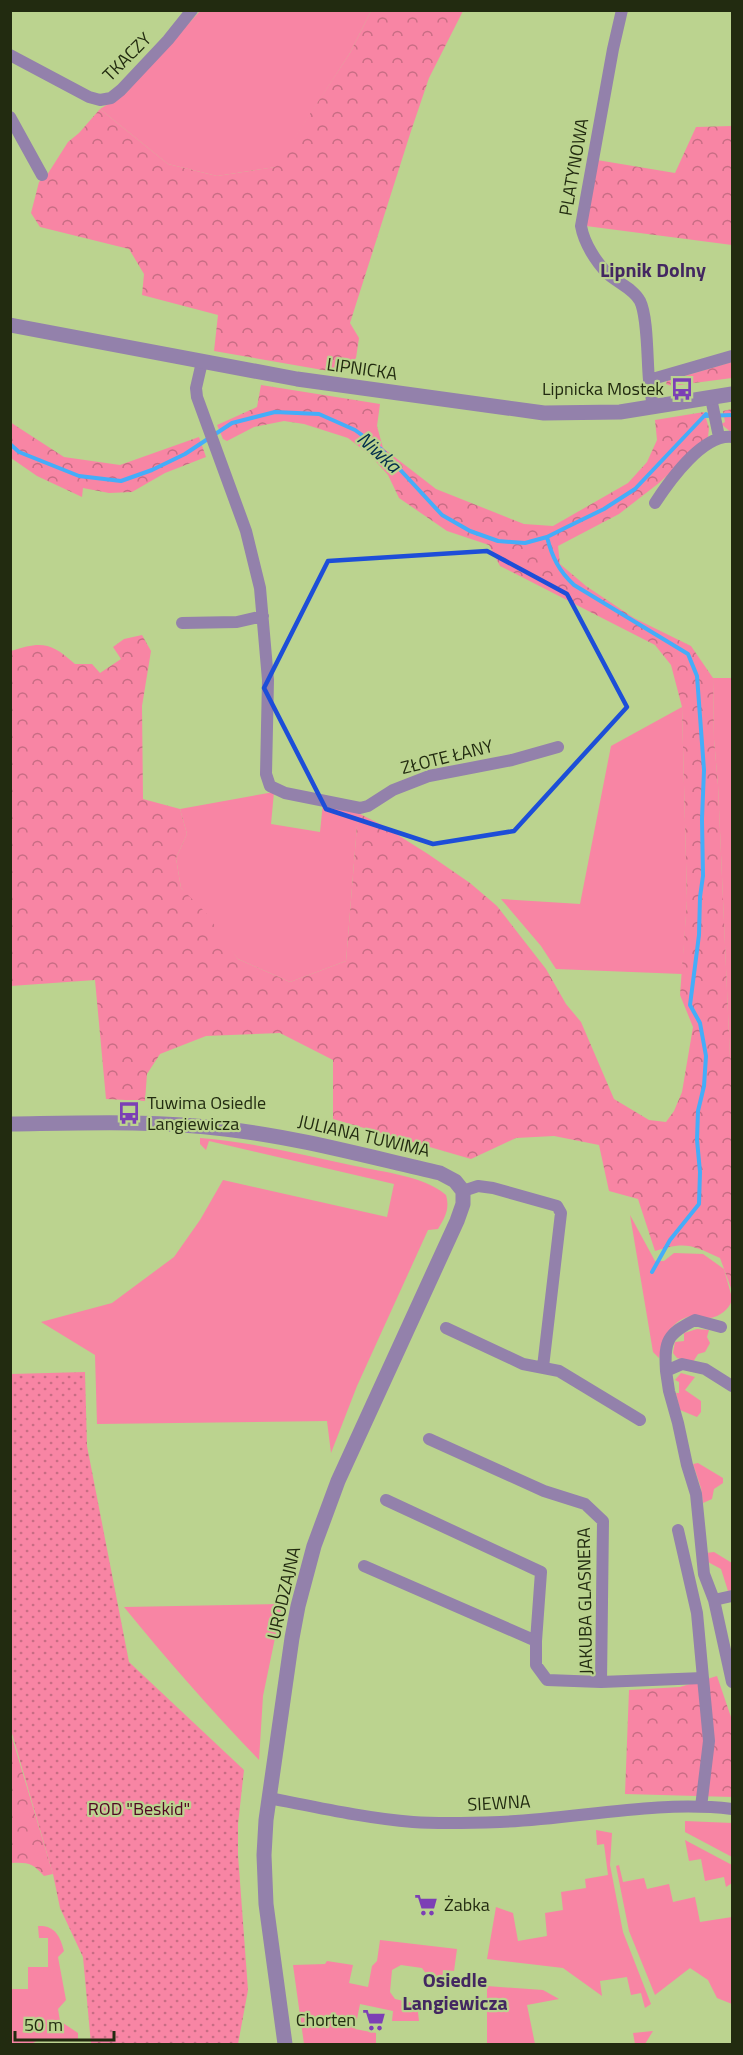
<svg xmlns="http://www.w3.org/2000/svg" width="743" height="2055" viewBox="0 0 743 2055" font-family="'Titillium Web',sans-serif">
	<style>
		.grass { fill: #f885a4 }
		.forest { fill: url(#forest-crowns) }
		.garden { fill: url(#garden-dots) }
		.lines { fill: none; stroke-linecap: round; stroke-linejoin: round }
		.stream { stroke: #45adf9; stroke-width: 4 }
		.minor { stroke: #9381ab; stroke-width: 12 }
		.tertiary { stroke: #9381ab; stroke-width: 15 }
		.marked { fill: none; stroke: #1d4ed8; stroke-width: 4.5; stroke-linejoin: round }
		.labels { text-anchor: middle; stroke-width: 4.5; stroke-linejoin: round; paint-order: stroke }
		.street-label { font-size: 18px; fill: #222b10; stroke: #bbd38f }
		.poi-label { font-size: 18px; fill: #222b10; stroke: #bbd38f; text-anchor: end }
		.park-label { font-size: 18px; fill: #500624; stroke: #bbd38f }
		.neighbourhood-label { font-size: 20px; font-weight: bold; fill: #432761; stroke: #bbd38f }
		.water-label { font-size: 20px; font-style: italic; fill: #022e4c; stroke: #bbd38f }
	</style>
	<defs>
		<pattern id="forest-crowns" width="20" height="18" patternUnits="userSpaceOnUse" patternTransform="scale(1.5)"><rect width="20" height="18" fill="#f885a4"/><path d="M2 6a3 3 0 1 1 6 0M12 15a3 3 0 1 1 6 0" fill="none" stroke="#c86d84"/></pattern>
		<pattern id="garden-dots" width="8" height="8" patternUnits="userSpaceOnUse" patternTransform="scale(1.5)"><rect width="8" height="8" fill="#f885a4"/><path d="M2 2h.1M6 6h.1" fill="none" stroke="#c86d84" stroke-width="1.8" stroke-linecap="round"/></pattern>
	</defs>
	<rect width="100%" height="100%" fill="#bbd38f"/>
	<path class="grass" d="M200,11H371L350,53L276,167L217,176L168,164L100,109L126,93Z
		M713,678H732V1059H730L718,785L714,739Z
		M682,707L687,900L682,974L556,969L541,946L501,899L580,904L611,746Z
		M274,792L271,824L320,832L323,803L358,813L346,961L290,982L238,959L181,888L176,858L187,834L180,809Z
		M200,1138C252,1142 303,1155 355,1166C383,1172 424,1176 446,1195C450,1209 445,1217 438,1229L428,1230L357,1386L331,1453L327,1421L97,1424L95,1355L41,1322L112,1303L174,1257L200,1220L223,1180L387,1217L394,1184L209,1141L206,1150L200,1144Z
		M630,1215L655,1261H664L674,1253L703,1254L724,1269L732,1298C732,1306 722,1315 714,1317C707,1320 695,1314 687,1317C668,1324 663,1341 659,1358L653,1352Z
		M697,1329L709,1330L707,1337L710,1343L705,1352L698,1354L693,1362L677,1358L673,1353L675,1342L684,1341V1333Z
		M681,1373L695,1377L685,1390L701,1401V1412L697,1417L680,1410L676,1393H679V1382L675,1380Z
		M698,1463L723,1478V1483L714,1489L712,1499L703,1503L701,1488L693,1464Z
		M714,1552L732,1563V1590L728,1591L721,1569L708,1562L706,1553Z
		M282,1604L263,1696L259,1760C212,1711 167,1660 124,1607Z
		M685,1821L732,1823V1857L685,1832Z
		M596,1830L612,1833L610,1865L623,1932L651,2004L645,2008L641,1993L631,1995L627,1977L600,1981L602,1996L563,1968L487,1959L496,1907L513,1913L518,1941L547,1936L545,1913L563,1910L561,1892L586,1888L585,1879L608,1875L604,1844L597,1845Z
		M685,1840L732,1865V1883L726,1887L724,1877L705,1881L701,1859L689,1861Z
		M619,1865L623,1882L644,1878L647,1889L669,1884L673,1902L695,1897L700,1922L732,1917V2004L717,1998L708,1980L690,1968L655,1995L629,1931L616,1866Z
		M38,1926C55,1925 60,1936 64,1951L58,1957L66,2000L58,2009L60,2021L78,2033V2040L41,2039L31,2044H11V1989H28V1967H48V1938H39Z
		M380,1940L457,1949L454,1971L443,1970L442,1981L429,1978L422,1968L401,1965L392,1970L390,1992L395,1999L417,2004L419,2021H392L393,2011L360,2004L355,2029L376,2033V2044H304L293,1965L325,1964L327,1961L353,1965L349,1983L368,1987L372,1966L377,1961Z
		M487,1986L543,1990L559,1999L527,2005L535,2044H487Z
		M653,2031L645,2044H635L633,2033Z"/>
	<path class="forest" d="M371,11H463L429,78L411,131L350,323L359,338L356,358L340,373L214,351L218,315L142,295L144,274L129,249L40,227L31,213L39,182L47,175L68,142L79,133L100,109L168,164L217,176L275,167L350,53Z
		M732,126V245L586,226L597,160L675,173L696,127Z
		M732,362V378L671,386L666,384L667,381Z
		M261,385L380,404L377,426L383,448L436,489L524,524L553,526L628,483L647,462L657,440L655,420L704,412L709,428L708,437L659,483L619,514L558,546L560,564L586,586L634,618L691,646L713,678L714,739L718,785L730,1058L732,1059V1291L720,1258C692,1245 686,1241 655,1251L638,1199L609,1191L599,1145L554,1136L516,1138L471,1159L333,1119V1060L280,1033L206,1036L160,1054L147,1074L145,1101L106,1099L95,980L11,986V651C41,641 51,642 75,664H92L100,673L121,659L113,647L124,639L142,635L151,651L142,706L143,799L180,809L187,834L176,858L181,888L206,913L238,959L290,982L346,961L358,813L382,825L428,854L470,883L497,906L546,969L566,1004L581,1022L614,1099L649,1120L666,1122L674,1111L682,1092L693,1027L680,995L687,900L682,707L671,665L655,645L500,566L489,545L447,531L399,498L388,475L371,456L348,438L304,424L284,421L254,427L227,441L223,439L217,425L257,407Z
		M732,409V433L721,424L725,422L723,411Z
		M10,422L64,457L120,465L199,437L206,457L165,473L132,492L109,493L83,488L82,497L37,476L11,458Z
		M717,1676L732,1720V1797L625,1794L629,1690L680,1687Z
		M10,1730L14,1744L53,1874L44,1876C33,1863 27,1862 11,1863Z"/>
	<path class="garden" d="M85,1372L87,1446L129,1662L244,1770L238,1824V1855L248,1990L238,2044H91L83,1957L60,1908L53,1874L11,1730V1374Z"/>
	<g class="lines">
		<path class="stream" d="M704,416L732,415
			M10,444L19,452L79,476L121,481L152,470L185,454L232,423L275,412L319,414L355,430L381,449L442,515L470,531L498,541L525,543L547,537L567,527L604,509L635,489L706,414
			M547,537C552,557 559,571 574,585L688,654L697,676L704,770L702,819L703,876L700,897L699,935L690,1005L700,1023L706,1056L704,1086L698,1111L697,1140L700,1172L699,1204L670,1240L652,1272"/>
		<path class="minor" d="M622,10L613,49L581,226C584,243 596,262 608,274C618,283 634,289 640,301C648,317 647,360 649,380
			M10,55L89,97L100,100L111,98L121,90L168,40L192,10
			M10,117L42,175
			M202,362L196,388L197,397L246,531L260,588L268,680L266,774L270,786L285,793L360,808L368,806L393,790L429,776L512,760L558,747
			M711,398L719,437
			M653,408L649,380L732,356
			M655,503C670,480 703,434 732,437
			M182,623L237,622L263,616
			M463,1191L478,1186L493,1188L557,1206L561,1213L543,1367
			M446,1328L523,1364L559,1371L640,1420
			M666,1371C664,1341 667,1334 695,1320L721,1327
			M429,1439L544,1491L585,1504L603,1521L601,1682L703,1678L709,1741L701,1807
			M386,1500L541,1572L536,1641V1665L547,1680L601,1682
			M678,1530L697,1613L703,1678
			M364,1566L536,1641
			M732,1596L714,1600L732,1682
			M714,1600L704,1574L696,1494L687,1465L678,1423L669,1391L666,1371L682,1364L705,1369L732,1386
			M269,1798C316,1807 365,1818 413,1822C442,1824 471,1823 500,1822C577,1819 655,1800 732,1809"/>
		<path class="tertiary" d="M10,325L297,379L544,413L620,412L732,394
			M10,1124C81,1123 155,1120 225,1129C297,1137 369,1157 440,1173L455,1181L463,1191V1204L457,1221L338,1481L314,1546L298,1606L292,1638L266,1820L264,1855L266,1904L285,2044"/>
	</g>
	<path class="marked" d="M487,551L567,594L627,707L514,831L433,844L326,809L264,688L328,561Z"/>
	<defs>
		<g id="bus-bare" transform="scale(1.8)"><path d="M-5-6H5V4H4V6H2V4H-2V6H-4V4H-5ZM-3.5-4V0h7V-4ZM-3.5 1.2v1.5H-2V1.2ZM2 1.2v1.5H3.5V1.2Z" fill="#7c3fb5" stroke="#bbd38f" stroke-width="2.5" paint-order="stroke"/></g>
		<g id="supermarket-bare" transform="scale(1.8)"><path d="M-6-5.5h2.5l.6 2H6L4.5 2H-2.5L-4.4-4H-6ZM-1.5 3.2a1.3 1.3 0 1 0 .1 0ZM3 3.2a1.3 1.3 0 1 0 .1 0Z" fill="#7c3fb5" stroke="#bbd38f" stroke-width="2.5" paint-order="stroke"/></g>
	</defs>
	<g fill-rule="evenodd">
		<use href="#bus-bare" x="682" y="389"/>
		<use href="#bus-bare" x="129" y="1113"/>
		<use href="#supermarket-bare" x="426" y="1905"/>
		<use href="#supermarket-bare" x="374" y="2020"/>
	</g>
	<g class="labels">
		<g class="street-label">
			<text transform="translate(127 57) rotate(-45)" y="6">TKACZY</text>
			<text transform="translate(574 167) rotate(-80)" y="6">PLATYNOWA</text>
			<text transform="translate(362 369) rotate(8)" y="6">LIPNICKA</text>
			<text transform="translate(447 757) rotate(-14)" y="6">ZŁOTE ŁANY</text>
			<text transform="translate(364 1136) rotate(13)" y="6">JULIANA TUWIMA</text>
			<text transform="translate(284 1593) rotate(-77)" y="6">URODZAJNA</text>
			<text transform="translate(585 1601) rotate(-91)" y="6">JAKUBA GLASNERA</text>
			<text transform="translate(499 1803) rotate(-3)" y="6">SIEWNA</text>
		</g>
		<g class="poi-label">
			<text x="664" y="395">Lipnicka Mostek</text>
			<text x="147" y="1109" text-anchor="start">Tuwima Osiedle<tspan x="147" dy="21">Langiewicza</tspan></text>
			<text x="444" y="1911" text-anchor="start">Żabka</text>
			<text x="356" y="2026">Chorten</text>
		</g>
		<g class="park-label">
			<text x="139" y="1815">ROD "Beskid"</text>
		</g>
		<g class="neighbourhood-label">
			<text x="653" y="277">Lipnik Dolny</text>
			<text x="455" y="1987">Osiedle<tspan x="455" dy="23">Langiewicza</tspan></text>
		</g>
		<g class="water-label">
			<text transform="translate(379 452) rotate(42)" y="7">Niwka</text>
		</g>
	</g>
	<rect width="743" height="2055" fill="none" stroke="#222b10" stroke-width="24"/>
	<path d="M15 2031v9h99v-9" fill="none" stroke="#222b10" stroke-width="3"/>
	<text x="24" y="2031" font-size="18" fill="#222b10" stroke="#bbd38f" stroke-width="4.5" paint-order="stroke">50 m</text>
</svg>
